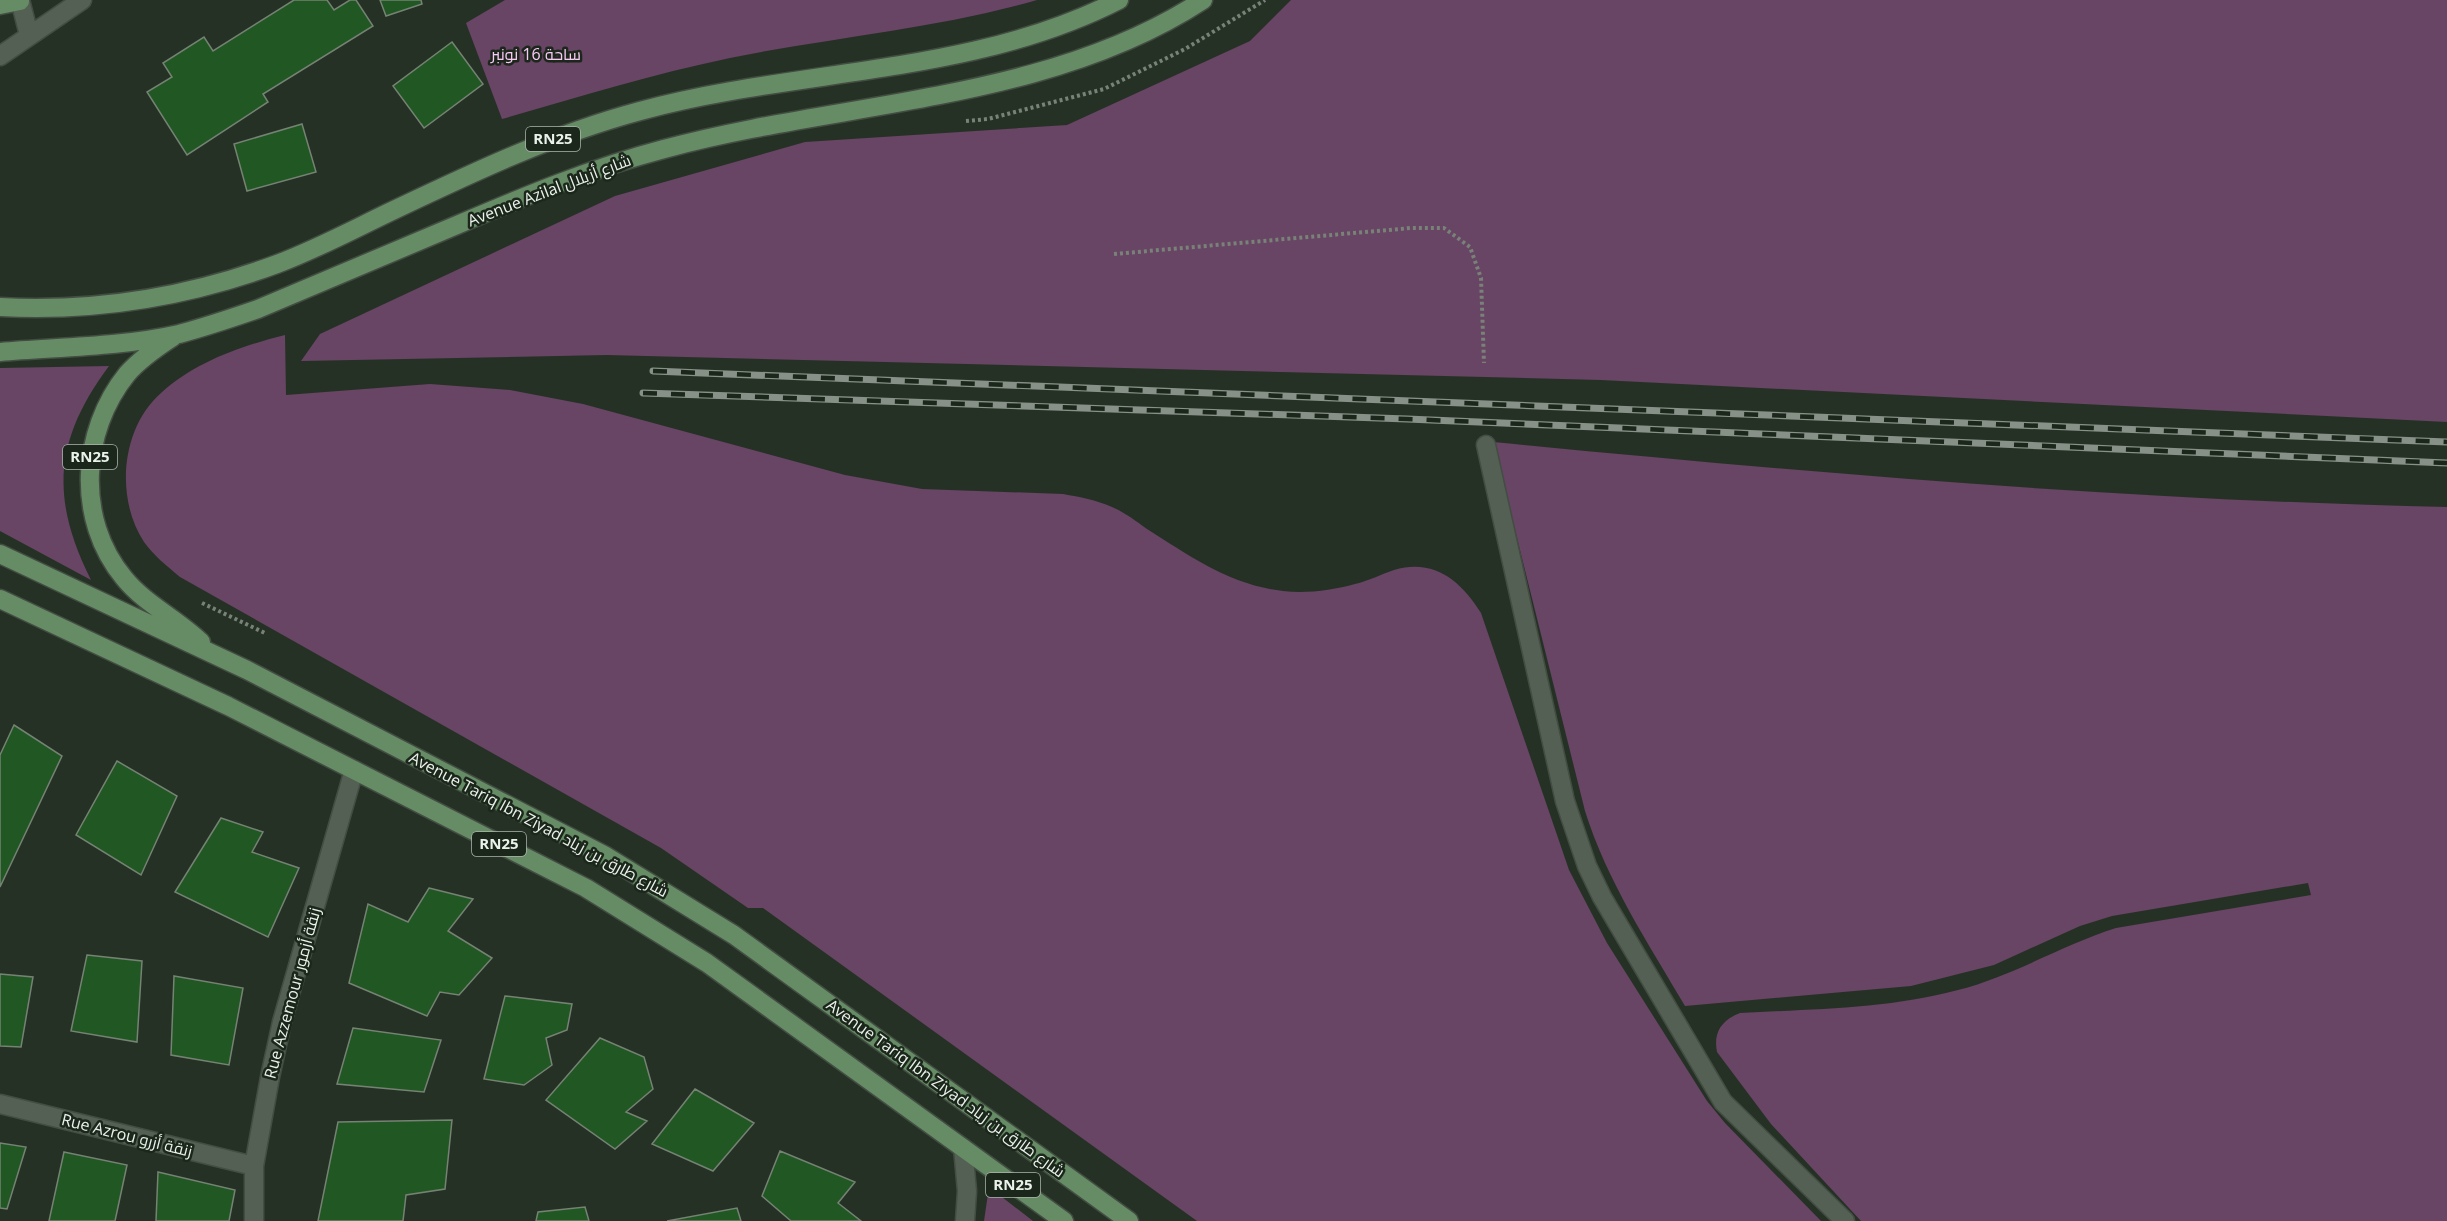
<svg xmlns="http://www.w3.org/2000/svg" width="2447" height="1221" viewBox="0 0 2447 1221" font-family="'Open Sans',Cairo,sans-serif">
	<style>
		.green { fill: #684465 }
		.building { fill: #215723; stroke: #758274; stroke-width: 1.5 }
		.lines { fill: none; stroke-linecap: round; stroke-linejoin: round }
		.minor-casing { stroke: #434d43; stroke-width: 21 }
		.major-casing { stroke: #434d43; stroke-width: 21 }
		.path { stroke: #788277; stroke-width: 4; stroke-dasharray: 3 3; stroke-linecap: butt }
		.minor { stroke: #536053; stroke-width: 18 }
		.major { stroke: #668c65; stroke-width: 18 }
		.rail-casing { stroke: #879187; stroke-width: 7 }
		.rail { stroke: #1c271c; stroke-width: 4.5; stroke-dasharray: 14; stroke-linecap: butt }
		.labels { text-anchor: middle; stroke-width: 5; stroke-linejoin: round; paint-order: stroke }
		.shield { fill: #1c271c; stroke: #acb5ac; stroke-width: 1.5 }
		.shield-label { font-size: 15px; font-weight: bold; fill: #eaf2ea }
		.park-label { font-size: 16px; fill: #facaf6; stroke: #1c271c }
		.street-label { font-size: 16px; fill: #eaf2ea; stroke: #1c271c }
	</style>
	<rect width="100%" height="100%" fill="#263125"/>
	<path class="green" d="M505,0H1037C936,29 833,37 730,58C653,74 578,97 502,119L466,23Z
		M1291,0H2447V422L1601,380L607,355L301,361L320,334L615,196L805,142L1067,125L1250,41Z
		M285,335L286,395L430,384L510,390L583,404L845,475L922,489L1063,494C1080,497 1096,500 1112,507C1124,512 1136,521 1147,529C1190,556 1230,585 1283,591C1306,594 1333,590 1355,584C1369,581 1381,574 1394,570C1434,558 1461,581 1481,613L1569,870L1607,943L1707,1101L1725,1123L1821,1221H1197L763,908H748L661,848L180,577C167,566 154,556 144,542C115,498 121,428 161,393C195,362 241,346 285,335Z
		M109,366C54,440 50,498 91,580L0,531V368Z
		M1493,442C1810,473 2128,500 2447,507V1221H1861L1771,1124L1717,1052C1713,1032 1722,1020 1740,1013C1813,1009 1887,1009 1958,990C2013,976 2062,945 2116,928L2311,895L2308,883L2112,916L2080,926L1994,965L1911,986L1685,1006C1648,943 1607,881 1585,811Z
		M989,1187L1033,1221H984Z"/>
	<path class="building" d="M294,0H327L334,10L350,0H356L373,26L263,94L268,102L187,155L147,92L172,77L163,63L204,37L213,51Z
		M380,0H421L422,4L386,16Z
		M452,42L483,84L424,128L393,86Z
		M302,124L316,172L247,191L234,144Z
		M14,725L62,756L0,887V755Z
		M117,761L177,796L141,875L76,835Z
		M221,818L263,832L252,852L299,868L268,937L175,892Z
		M429,888L473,899L448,931L492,958L459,995L440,992L427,1016L349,983L368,904L408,922Z
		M87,955L142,961L137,1042L71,1031Z
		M0,974L33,977L21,1047L0,1046Z
		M174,976L243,988L229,1065L171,1055Z
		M505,996L572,1004L567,1030L546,1038L552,1065L524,1085L484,1079Z
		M353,1028L441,1040L424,1092L337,1084Z
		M600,1038L644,1057L653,1089L626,1112L647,1121L615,1149L546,1100Z
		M695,1089L754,1123L713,1171L652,1144Z
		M452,1120L445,1189L406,1195L403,1221H318L338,1122Z
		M0,1143L26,1147L7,1209L0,1208Z
		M780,1151L855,1182L838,1203L861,1221H791L762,1196Z
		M64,1152L127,1165L115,1221H49Z
		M158,1172L235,1190L229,1221H156Z
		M585,1207L589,1221H536L538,1212Z
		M737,1208L741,1221H667Z"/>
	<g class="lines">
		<g class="minor-casing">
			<path id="minor" d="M20,0L29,35
				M0,56L82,0
				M1486,445L1565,801L1587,866L1602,897L1723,1102L1845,1221
				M0,1104L254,1166
				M963,1148L967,1191L965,1221
				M254,1221V1166L270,1077L282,1022L354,770"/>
		</g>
		<g class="major-casing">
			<path id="major" d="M0,5L20,1
				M0,307C95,312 188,297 277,264C317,249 356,228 394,210C474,172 554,134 640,111C797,68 971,76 1119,0
				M173,337C156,348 140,359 127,374C81,431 75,519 124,578C145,604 176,618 201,642
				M0,352C59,347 121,347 179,334C205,327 232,318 258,309C324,281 390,253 457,225C525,196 592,168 664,149C840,101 1048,102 1203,0
				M0,554L247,670L604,855L734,935L1129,1221
				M0,599L228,706L586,888L707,963L1064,1221"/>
		</g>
		<path class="path" d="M966,121L988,119L1104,89L1185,49L1265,0
			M1114,254L1411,228H1444L1470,247L1481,278L1484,363
			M202,603L267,634"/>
		<use href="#minor" class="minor"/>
		<use href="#major" class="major"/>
		<g class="rail-casing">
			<path id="rail" d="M653,371L2447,442
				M643,393L1407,419L2447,463"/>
		</g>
		<use href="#rail" class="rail"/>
	</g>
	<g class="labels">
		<g class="shield">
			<rect x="526" y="127" width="54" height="24" rx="4.5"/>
			<rect x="63" y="445" width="54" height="24" rx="4.5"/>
			<rect x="472" y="832" width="54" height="24" rx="4.5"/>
			<rect x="986" y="1173" width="54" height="24" rx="4.5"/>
		</g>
		<g class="shield-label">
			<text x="553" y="144">RN25</text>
			<text x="90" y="462">RN25</text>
			<text x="499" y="849">RN25</text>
			<text x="1013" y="1190">RN25</text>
		</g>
		<g class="park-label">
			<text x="536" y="60">ساحة 16 نونبر</text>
		</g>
		<g class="street-label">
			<text transform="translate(549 190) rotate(-21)" y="6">Avenue Azilal شارع أزيلال</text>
			<text transform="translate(539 824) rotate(28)" y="6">Avenue Tariq Ibn Ziyad شارع طارق بن زياد</text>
			<text transform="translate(292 993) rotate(-75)" y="6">Rue Azzemour زنقة أزمور</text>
			<text transform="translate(946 1088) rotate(36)" y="6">Avenue Tariq Ibn Ziyad شارع طارق بن زياد</text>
			<text transform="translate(127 1135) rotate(14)" y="6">Rue Azrou زنقة أزرو</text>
		</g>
	</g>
</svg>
